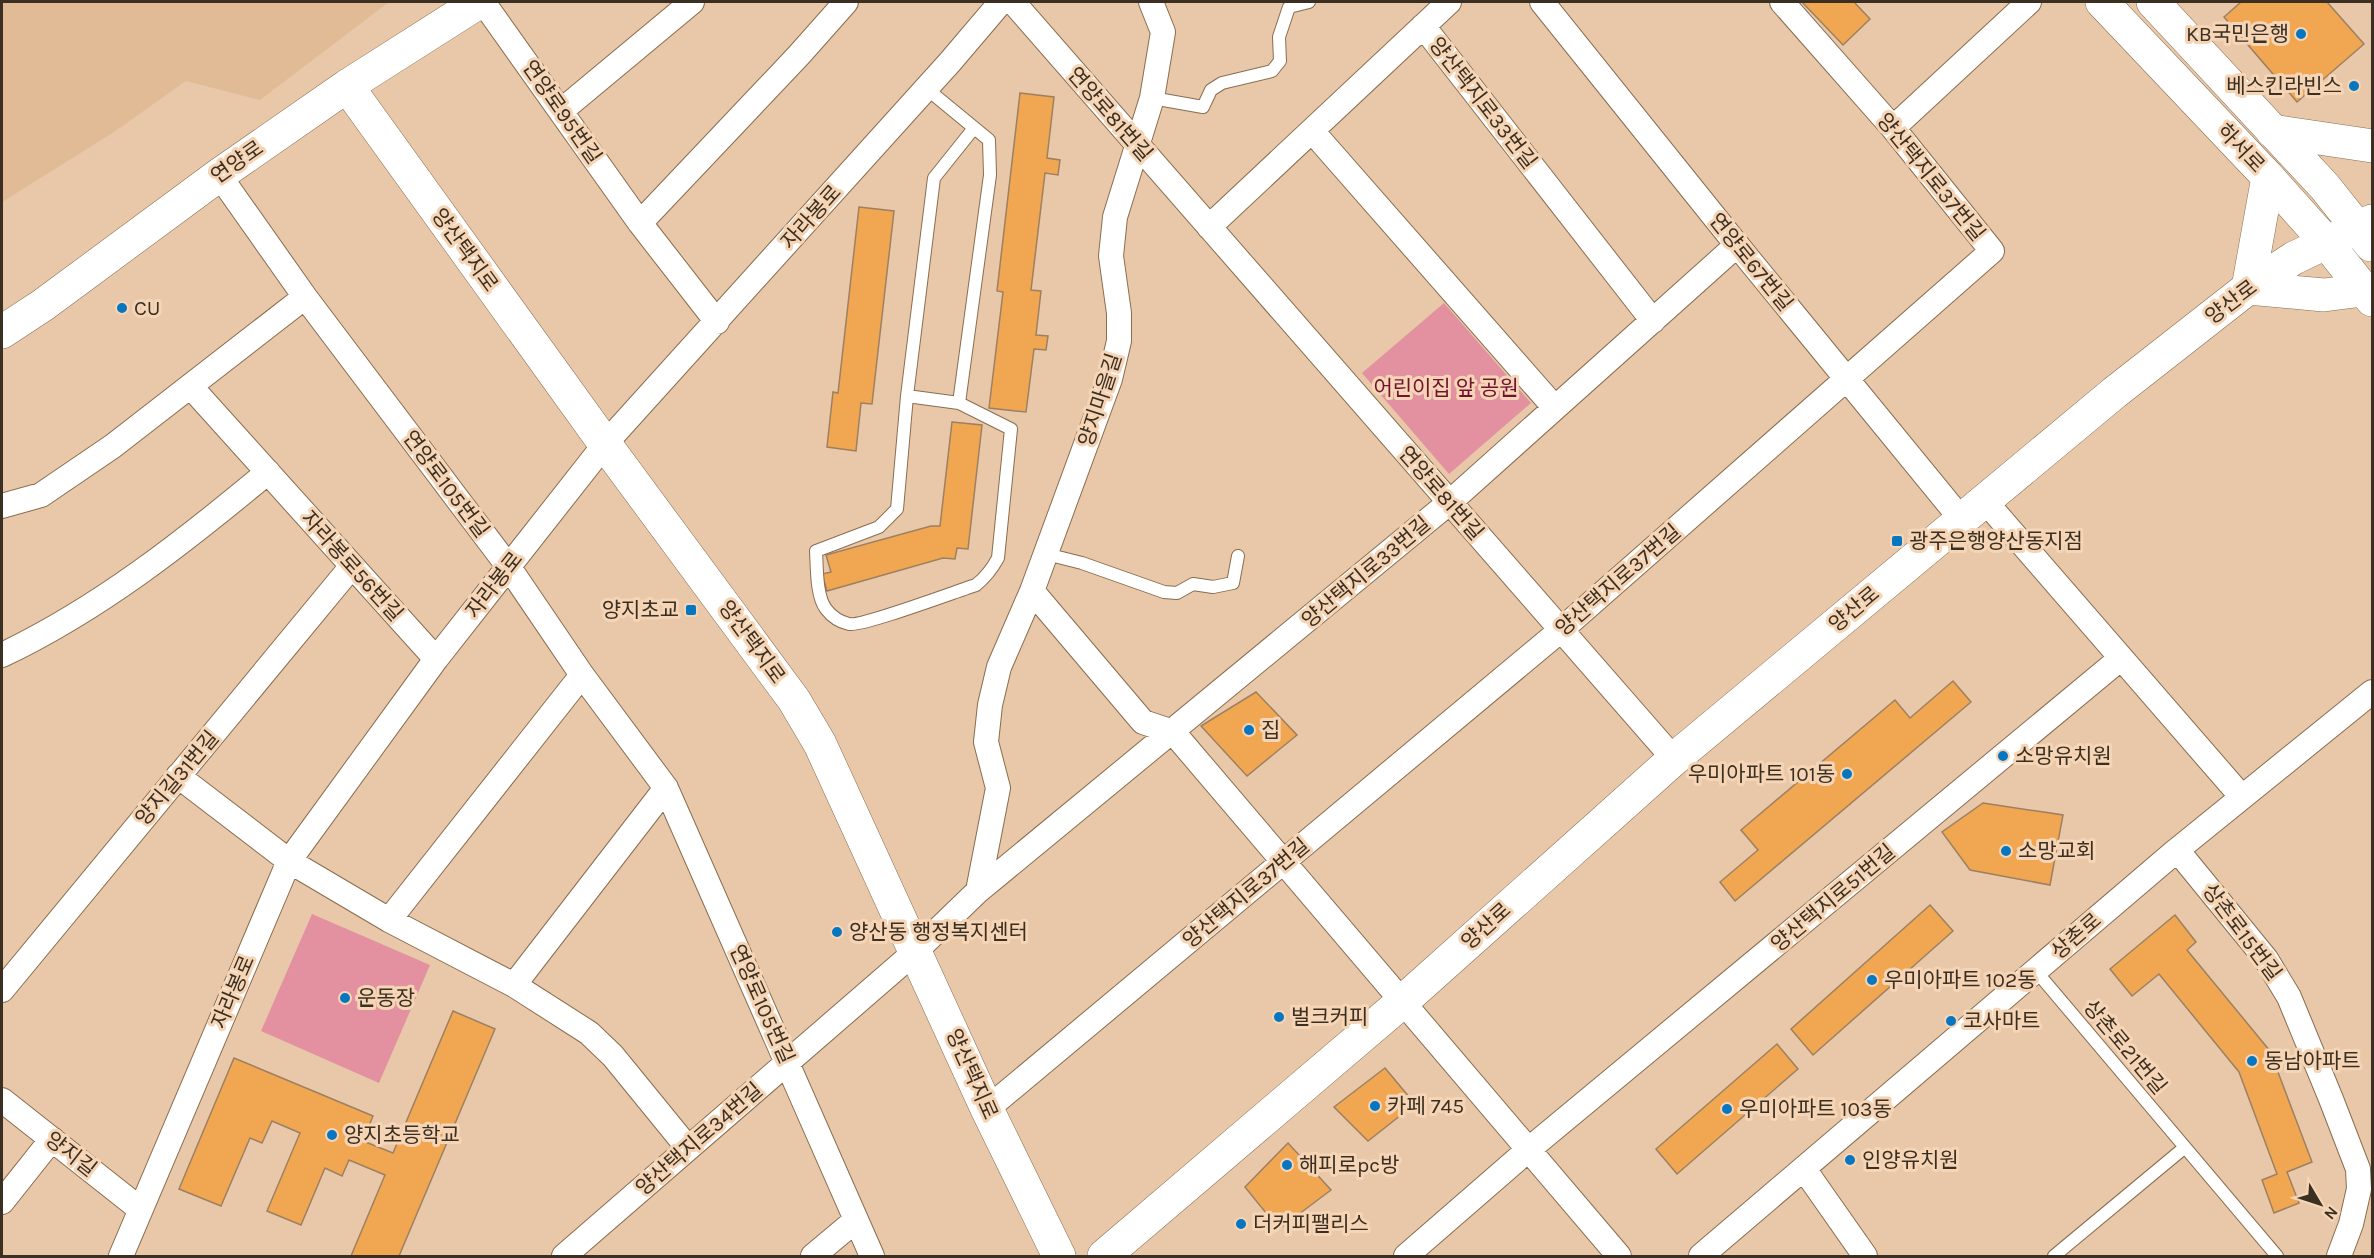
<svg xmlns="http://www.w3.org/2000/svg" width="2374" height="1258" viewBox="0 0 2374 1258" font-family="Karla,'Noto Sans KR',sans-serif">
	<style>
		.built { fill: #e0bb96 }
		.green { fill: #e390a0 }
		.building { fill: #f1a751; stroke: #9d8062; stroke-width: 1.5 }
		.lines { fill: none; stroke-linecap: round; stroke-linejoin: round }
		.lane-casing { stroke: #896d4f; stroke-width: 14 }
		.street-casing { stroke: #896d4f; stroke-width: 26 }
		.secondary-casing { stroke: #896d4f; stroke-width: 34 }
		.lane { stroke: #fff; stroke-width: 12 }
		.street { stroke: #fff; stroke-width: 24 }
		.secondary { stroke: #fff; stroke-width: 33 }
		.poi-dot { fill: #0676c1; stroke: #f5d5b5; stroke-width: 2 }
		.labels { text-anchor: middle; stroke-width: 6; stroke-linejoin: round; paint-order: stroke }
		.poi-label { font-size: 21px; fill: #3b2f22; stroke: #f5d5b5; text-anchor: start }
		.street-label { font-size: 21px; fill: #3b2f22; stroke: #f5d5b5 }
		.park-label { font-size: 21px; fill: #721132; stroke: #f5d5b5 }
	</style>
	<rect width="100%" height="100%" fill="#e8c8a8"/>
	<path class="built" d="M2,2H389L260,100L186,81L114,132L2,202Z"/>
	<path class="green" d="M1444,303L1531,403L1449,474L1362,373Z
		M312,914L430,965L379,1083L261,1031Z"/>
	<path class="building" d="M1802,2H1854L1870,19L1843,45Z
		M2241,2H2327L2364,44L2297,102L2224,17Z
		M1020,93L1054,97L1047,158L1060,160L1058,175L1045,173L1031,290L1041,291L1036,335L1048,336L1046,350L1034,349L1026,412L989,408L1003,292L997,291Z
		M859,207L894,211L872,404L861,403L856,451L827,447L833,392L838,393Z
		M952,422L982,425L968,549L957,548L955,559L943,558L827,591L822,574L831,572L826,555L931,526H940Z
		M1953,681L1971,702L1735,901L1720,882L1758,850L1741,830L1895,700L1910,718Z
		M1256,692L1297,735L1247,776L1201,726Z
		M1983,803L2063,815L2050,885L1970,870L1942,832Z
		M1930,905L1953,931L1813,1055L1791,1029Z
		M2175,915L2196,942L2187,950L2270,1051L2312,1162L2287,1172L2299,1203L2274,1213L2262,1180L2277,1174L2239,1072L2159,974L2132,996L2110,969Z
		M453,1011L495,1029L399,1256H351L385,1175L349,1160L342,1176L325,1168L301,1225L267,1211L300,1133L272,1121L262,1143L250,1138L221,1206L179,1189L234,1058L373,1116L363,1141L393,1153Z
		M1777,1044L1798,1069L1677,1174L1656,1149Z
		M1385,1068L1415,1104L1368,1141L1334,1107Z
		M1288,1143L1331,1190L1279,1229L1245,1187Z"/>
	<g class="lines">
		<g class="lane-casing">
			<path id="lane" d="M1152,98L1203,107L1211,90L1222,83L1272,71L1280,61L1279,37L1289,7L1309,2
				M907,396L959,403L990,175L989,140L927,89
				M959,403L1011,429L998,558C992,569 986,577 976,585C957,591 861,627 849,624C840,622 832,617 826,609C816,596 817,567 816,551L879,527L897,509L907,396L934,178L974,128
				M1046,554L1082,563L1164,592L1177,593L1193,584L1213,587L1233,583L1238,556
				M2036,971L2277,1256
				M2054,1256L2184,1148"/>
		</g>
		<g class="street-casing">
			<path id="street" d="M483,2L640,223L717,322
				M1013,2L1674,759
				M1542,2L1737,245L1962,520
				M1423,26L1653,321
				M561,111L692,2
				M1893,128L2029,2
				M1312,131L1555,408
				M219,175L305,297L508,566L582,675L666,788L872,1256
				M640,223L799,55L846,2
				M1209,227L1449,2
				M191,387L436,659
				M1985,501L2241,796
				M2,506L41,495L113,446L305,297
				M1032,591L1143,722L1173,732L1619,1256
				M2,655C99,609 185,541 268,472
				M178,776L289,861L389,920L514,985L589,1033L613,1056L688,1148
				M2177,850L2266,959L2289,997L2331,1099L2358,1169L2359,1189L2351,1224L2339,1256
				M978,891L998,788L986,742L990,705L999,667L1032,591L1110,379L1119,341V313L1111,256L1115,217L1152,98L1163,32L1151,2
				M389,920L582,675
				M514,985L666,788
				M2,990L352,566
				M2,1100L140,1209
				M987,1109L1561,630L1992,251L1893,128L1782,2
				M1804,1169L1865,1256
				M2,1202L52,1139
				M121,1256L289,861L436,659L605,444L950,62L1001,2
				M564,1256L916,951L978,891L1450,502L1737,245
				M813,1256L856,1220
				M1406,1256L1528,1150L2120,659
				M1701,1256L2177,850L2372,692"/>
		</g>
		<g class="secondary-casing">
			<path id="secondary" d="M2102,2L2268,177L2326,242L2372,300
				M2153,2L2325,187L2371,245
				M347,86L605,444L794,700L820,744L987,1109L1059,1256
				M2272,131L2372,146
				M2268,177L2248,288L2324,295L2363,290
				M2,332L43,305L219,175L347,86L479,2
				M1104,1256L1402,1002L1674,759L2114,393L2248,288L2294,258L2372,221"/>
		</g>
		<use href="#lane" class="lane"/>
		<use href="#street" class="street"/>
		<use href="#secondary" class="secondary"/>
	</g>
	<g class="poi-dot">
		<circle cx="2301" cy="34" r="6"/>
		<circle cx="2354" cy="86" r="6"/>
		<circle cx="122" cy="308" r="6"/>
		<rect x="1891" y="535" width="12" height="12" rx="3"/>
		<rect x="685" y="604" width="12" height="12" rx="3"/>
		<circle cx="1249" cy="730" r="6"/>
		<circle cx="2003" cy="756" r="6"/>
		<circle cx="1847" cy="774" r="6"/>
		<circle cx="2006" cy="851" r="6"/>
		<circle cx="837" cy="932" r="6"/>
		<circle cx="1872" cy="980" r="6"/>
		<circle cx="345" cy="998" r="6"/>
		<circle cx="1279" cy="1017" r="6"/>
		<circle cx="1951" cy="1021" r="6"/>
		<circle cx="2252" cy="1061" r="6"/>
		<circle cx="1375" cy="1106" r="6"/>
		<circle cx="1727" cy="1109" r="6"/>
		<circle cx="332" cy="1135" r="6"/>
		<circle cx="1850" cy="1160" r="6"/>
		<circle cx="1287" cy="1165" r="6"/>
		<circle cx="1241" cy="1224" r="6"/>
	</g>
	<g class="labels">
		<g class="poi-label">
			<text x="2289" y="41" text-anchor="end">KB국민은행</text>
			<text x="2342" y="93" text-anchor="end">베스킨라빈스</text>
			<text x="134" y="315">CU</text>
			<text x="1909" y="548">광주은행양산동지점</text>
			<text x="679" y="617" text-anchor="end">양지초교</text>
			<text x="1261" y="737">집</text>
			<text x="2015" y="763">소망유치원</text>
			<text x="1835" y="781" text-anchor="end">우미아파트 101동</text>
			<text x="2018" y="858">소망교회</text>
			<text x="849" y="939">양산동 행정복지센터</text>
			<text x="1884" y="987">우미아파트 102동</text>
			<text x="357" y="1005">운동장</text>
			<text x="1291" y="1024">벌크커피</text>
			<text x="1963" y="1028">코사마트</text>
			<text x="2264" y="1068">동남아파트</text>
			<text x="1387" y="1113">카페 745</text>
			<text x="1739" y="1116">우미아파트 103동</text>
			<text x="344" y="1142">양지초등학교</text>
			<text x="1862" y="1167">인양유치원</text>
			<text x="1299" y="1172">해피로pc방</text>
			<text x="1253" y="1231">더커피팰리스</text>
		</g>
		<g class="street-label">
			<text transform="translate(1483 103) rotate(52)" y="7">양산택지로33번길</text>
			<text transform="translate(562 112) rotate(55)" y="7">연양로95번길</text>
			<text transform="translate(1110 114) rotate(49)" y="7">연양로81번길</text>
			<text transform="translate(2241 148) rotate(47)" y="7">하서로</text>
			<text transform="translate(237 162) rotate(-35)" y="7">연양로</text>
			<text transform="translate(1931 177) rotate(51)" y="7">양산택지로37번길</text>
			<text transform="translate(811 217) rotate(-48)" y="7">자라봉로</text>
			<text transform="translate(465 250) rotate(54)" y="7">양산택지로</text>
			<text transform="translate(1751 262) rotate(51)" y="7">연양로67번길</text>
			<text transform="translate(2231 302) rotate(-37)" y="7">양산로</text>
			<text transform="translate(1100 400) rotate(-72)" y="7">양지마을길</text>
			<text transform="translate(446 484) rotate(53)" y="7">연양로105번길</text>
			<text transform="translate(1441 493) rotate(49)" y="7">연양로81번길</text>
			<text transform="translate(352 566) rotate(48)" y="7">자라봉로56번길</text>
			<text transform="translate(1366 572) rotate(-40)" y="7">양산택지로33번길</text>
			<text transform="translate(1618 580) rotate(-41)" y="7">양산택지로37번길</text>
			<text transform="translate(494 585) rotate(-52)" y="7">자라봉로</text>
			<text transform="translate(1854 609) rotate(-40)" y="7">양산로</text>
			<text transform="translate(752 642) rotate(54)" y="7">양산택지로</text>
			<text transform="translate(177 778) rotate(-50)" y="7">양지길31번길</text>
			<text transform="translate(1246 893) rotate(-40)" y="7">양산택지로37번길</text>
			<text transform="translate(1833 898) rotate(-40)" y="7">양산택지로51번길</text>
			<text transform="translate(1486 926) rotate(-42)" y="7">양산로</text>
			<text transform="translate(2242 932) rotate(53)" y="7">상촌로15번길</text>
			<text transform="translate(2076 936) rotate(-41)" y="7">상촌로</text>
			<text transform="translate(233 992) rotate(-67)" y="7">자라봉로</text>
			<text transform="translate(762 1004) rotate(66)" y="7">연양로105번길</text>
			<text transform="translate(2125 1047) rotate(50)" y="7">상촌로21번길</text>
			<text transform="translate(972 1074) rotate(66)" y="7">양산택지로</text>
			<text transform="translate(699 1139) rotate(-41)" y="7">양산택지로34번길</text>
			<text transform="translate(71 1154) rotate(38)" y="7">양지길</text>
		</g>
		<g class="park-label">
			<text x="1446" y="395">어린이집 앞 공원</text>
		</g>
	</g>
	<rect width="2374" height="1258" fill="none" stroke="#3b2f22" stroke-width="6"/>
	<g transform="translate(2320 1204) rotate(129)" stroke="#f5d5b5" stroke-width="4.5" paint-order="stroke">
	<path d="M0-4.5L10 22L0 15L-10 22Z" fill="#3b2f22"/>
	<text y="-9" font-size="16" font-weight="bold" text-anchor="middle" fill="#3b2f22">N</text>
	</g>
</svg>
